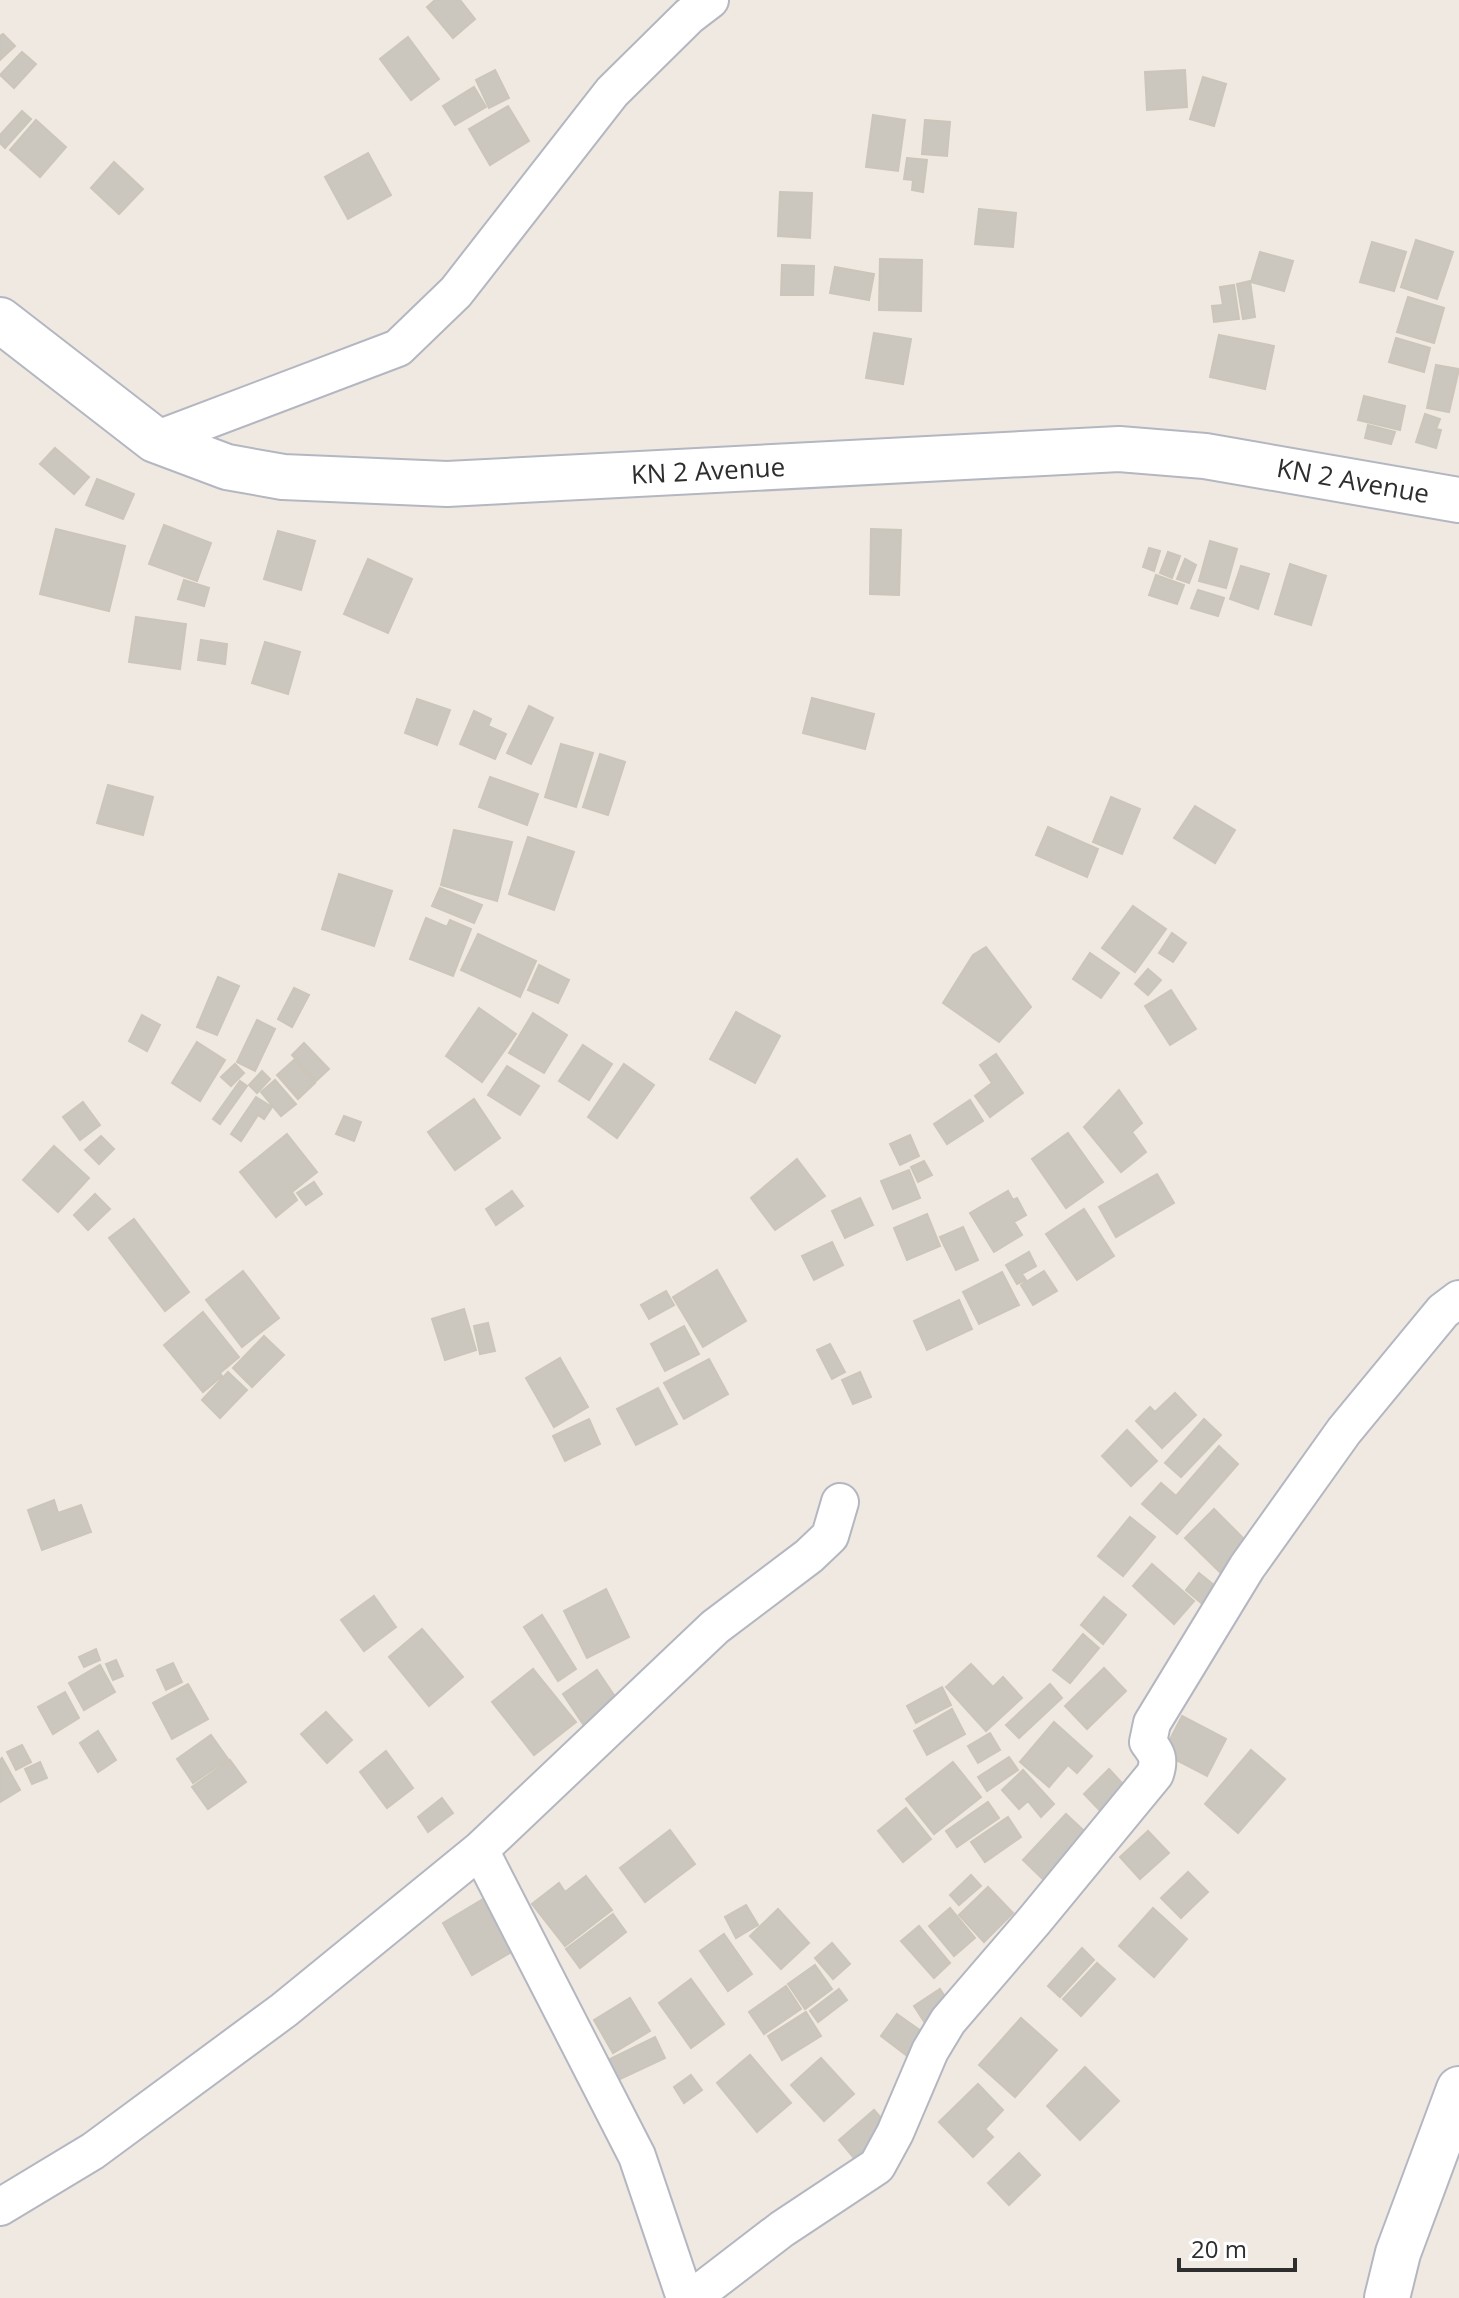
<svg xmlns="http://www.w3.org/2000/svg" width="1459" height="2298" viewBox="0 0 1459 2298" font-family="'Open Sans',sans-serif">
	<style>
		.building { fill: #cbc7bf; stroke: #cbc5ba; stroke-width: 2 }
		.lines { fill: none; stroke-linecap: round; stroke-linejoin: round }
		.minor-casing { stroke: #b4b7c1; stroke-width: 40 }
		.secondary-casing { stroke: #b4b7c1; stroke-width: 48 }
		.minor { stroke: #fff; stroke-width: 36 }
		.secondary { stroke: #fff; stroke-width: 44 }
		.labels { text-anchor: middle; stroke-width: 7; stroke-linejoin: round; paint-order: stroke }
		.street-label { font-size: 26px; fill: #2e2e2e; stroke: #fff }
	</style>
	<rect width="100%" height="100%" fill="#efe9e1"/>
	<path class="building" d="M435,0H460L475,19L453,38L427,7Z
		M3,34L15,46L0,60V36Z
		M408,37L439,79L411,100L380,59Z
		M22,52L36,64L14,88L0,75Z
		M495,70L509,98L489,108L476,80Z
		M1185,70L1187,107L1147,110L1145,72Z
		M1203,77L1226,84L1214,126L1190,119Z
		M474,87L486,107L455,125L443,106Z
		M508,106L529,141L490,165L469,129Z
		M22,111L31,119L5,148L0,143V135Z
		M873,115L905,120L898,171L866,167Z
		M36,120L66,147L40,177L10,150Z
		M925,120L950,122L947,156L922,154Z
		M368,153L391,195L348,219L325,177Z
		M907,158L927,160L923,192L912,190L913,180L904,179Z
		M114,162L143,189L119,214L91,188Z
		M780,192L812,193L810,238L778,236Z
		M979,209L1016,213L1013,247L975,244Z
		M1416,240L1453,252L1437,299L1401,287Z
		M1372,242L1406,252L1394,291L1360,282Z
		M1260,252L1293,261L1284,291L1251,282Z
		M880,259L922,260L921,311L879,310Z
		M782,265L814,266L813,295H781Z
		M835,267L874,274L869,300L830,293Z
		M1250,281L1255,317L1243,319L1237,284Z
		M1234,285L1239,319L1214,322L1212,306L1223,305L1220,287Z
		M1408,297L1444,308L1434,343L1397,332Z
		M874,333L911,339L903,384L866,378Z
		M1219,335L1274,346L1265,389L1210,377Z
		M1396,338L1430,348L1424,372L1389,362Z
		M1436,365L1459,369L1449,412L1427,408Z
		M1364,396L1405,406L1400,430L1358,420Z
		M1425,414L1440,419L1436,429L1441,430L1436,448L1416,442Z
		M1368,425L1395,432L1391,444L1365,438Z
		M55,448L89,477L74,494L40,464Z
		M97,479L134,494L123,519L86,505Z
		M164,525L211,543L197,581L149,564Z
		M56,529L125,546L109,611L40,594Z
		M871,529L901,530L899,595L870,594Z
		M278,531L315,541L301,590L264,579Z
		M1210,541L1237,549L1226,588L1199,581Z
		M1149,548L1160,551L1154,571L1143,567Z
		M1168,552L1180,556L1172,578L1160,573Z
		M368,559L412,579L388,633L344,614Z
		M1185,559L1196,565L1189,583L1177,579Z
		M1290,564L1326,576L1311,625L1275,614Z
		M1241,566L1269,574L1258,609L1230,599Z
		M1156,575L1184,585L1177,604L1149,595Z
		M184,580L209,588L204,606L178,599Z
		M1198,590L1224,598L1218,616L1191,608Z
		M136,617L186,624L180,669L129,662Z
		M201,640L227,644L225,664L198,660Z
		M265,642L300,652L288,694L252,683Z
		M812,698L874,714L865,749L803,733Z
		M417,699L450,710L437,745L405,733Z
		M529,706L553,718L531,764L507,753Z
		M474,711L491,719L488,726L506,734L495,759L460,744Z
		M561,744L593,753L576,807L545,797Z
		M600,754L625,762L608,815L583,807Z
		M490,777L538,794L527,825L479,807Z
		M108,785L153,797L143,835L97,823Z
		M1111,797L1140,809L1122,854L1093,842Z
		M1195,806L1235,830L1215,863L1174,838Z
		M1048,827L1098,849L1087,877L1036,855Z
		M454,830L512,842L497,901L441,885Z
		M528,837L574,852L554,910L509,894Z
		M339,874L392,891L374,946L322,929Z
		M440,888L482,905L474,923L432,906Z
		M1133,906L1166,929L1135,972L1102,948Z
		M426,918L447,927L450,920L471,929L453,976L410,959Z
		M1172,933L1186,943L1173,962L1159,953Z
		M478,934L536,961L520,997L461,970Z
		M986,947L1031,1007L999,1042L943,1003L973,955Z
		M1090,953L1119,973L1101,998L1073,979Z
		M539,965L569,980L558,1003L528,990Z
		M1148,969L1161,980L1148,995L1135,984Z
		M218,977L239,986L217,1035L197,1027Z
		M294,988L309,995L292,1027L278,1019Z
		M1171,990L1196,1029L1170,1045L1145,1006Z
		M479,1008L516,1034L482,1082L446,1056Z
		M736,1012L780,1036L755,1083L710,1059Z
		M533,1013L567,1035L544,1073L509,1053Z
		M142,1015L160,1025L147,1051L129,1041Z
		M257,1020L275,1029L255,1071L237,1062Z
		M197,1042L225,1060L200,1101L172,1083Z
		M304,1043L329,1069L316,1081L292,1055Z
		M583,1045L612,1064L589,1100L559,1081Z
		M996,1054L1023,1093L990,1117L975,1096L992,1083L980,1065Z
		M294,1060L315,1083L298,1099L277,1075Z
		M235,1064L244,1073L231,1086L221,1077Z
		M624,1064L654,1085L617,1138L588,1117Z
		M507,1066L539,1086L520,1115L488,1095Z
		M262,1071L270,1079L257,1093L249,1085Z
		M275,1080L296,1104L281,1116L261,1092Z
		M240,1081L247,1086L220,1124L213,1119Z
		M1119,1090L1142,1123L1132,1132L1146,1152L1121,1172L1084,1127Z
		M256,1097L272,1107L264,1119L258,1115L241,1141L231,1134Z
		M474,1099L500,1138L455,1170L428,1132Z
		M970,1100L983,1121L947,1144L934,1124Z
		M83,1102L100,1125L80,1140L63,1117Z
		M344,1116L361,1122L354,1141L336,1134Z
		M1068,1133L1103,1182L1066,1208L1032,1159Z
		M287,1134L317,1172L292,1192L297,1200L276,1217L240,1172Z
		M910,1135L919,1156L900,1165L890,1144Z
		M101,1136L114,1149L99,1164L85,1150Z
		M54,1146L89,1178L58,1212L23,1180Z
		M797,1159L825,1196L775,1230L751,1198Z
		M924,1161L932,1175L918,1182L911,1167Z
		M909,1170L920,1198L893,1209L881,1181Z
		M1157,1174L1174,1203L1116,1237L1099,1207Z
		M314,1182L322,1194L306,1205L297,1193Z
		M512,1191L523,1206L496,1225L486,1209Z
		M1008,1191L1013,1200L1017,1198L1026,1215L1014,1222L1022,1235L994,1252L970,1213Z
		M95,1194L110,1209L88,1230L74,1215Z
		M860,1198L873,1225L845,1238L832,1211Z
		M1084,1209L1114,1256L1077,1280L1046,1234Z
		M927,1214L940,1246L907,1260L894,1228Z
		M134,1219L189,1292L165,1311L109,1238Z
		M963,1227L978,1260L956,1270L940,1237Z
		M832,1242L843,1265L814,1280L802,1256Z
		M1029,1252L1036,1266L1022,1274L1026,1280L1017,1284L1006,1265Z
		M717,1270L746,1321L703,1347L673,1297Z
		M243,1271L279,1318L242,1347L206,1300Z
		M1044,1271L1057,1291L1033,1305L1021,1285Z
		M1002,1272L1019,1305L979,1324L963,1292Z
		M666,1291L674,1305L649,1319L641,1305Z
		M959,1300L972,1329L927,1350L914,1321Z
		M464,1309L476,1350L445,1360L432,1319Z
		M203,1312L239,1357L220,1373L222,1376L203,1392L164,1345Z
		M488,1323L495,1351L480,1354L474,1326Z
		M684,1326L699,1354L665,1371L651,1344Z
		M264,1336L284,1355L252,1387L233,1368Z
		M830,1344L845,1372L832,1379L817,1350Z
		M560,1358L588,1407L554,1427L526,1378Z
		M709,1359L728,1394L684,1419L664,1383Z
		M228,1372L247,1390L220,1418L202,1400Z
		M860,1372L871,1397L853,1404L842,1380Z
		M658,1388L677,1424L636,1445L617,1409Z
		M1175,1393L1196,1415L1162,1448L1136,1421L1150,1407L1155,1412Z
		M589,1419L600,1444L565,1461L553,1436Z
		M1204,1419L1221,1435L1181,1477L1165,1463Z
		M1127,1430L1157,1461L1131,1486L1102,1456Z
		M1219,1446L1238,1464L1177,1534L1142,1504L1161,1483L1176,1496Z
		M54,1500L58,1513L81,1505L91,1532L42,1550L28,1510Z
		M1214,1509L1255,1550L1227,1579L1185,1538Z
		M1130,1517L1155,1537L1123,1576L1098,1556Z
		M1152,1564L1194,1601L1174,1624L1133,1586Z
		M1199,1573L1220,1590L1206,1607L1186,1590Z
		M606,1589L629,1637L587,1658L564,1611Z
		M374,1596L396,1627L364,1651L341,1620Z
		M1104,1597L1126,1615L1103,1644L1081,1625Z
		M542,1615L576,1669L558,1681L524,1627Z
		M422,1629L463,1677L429,1706L389,1657Z
		M1083,1634L1099,1648L1070,1683L1053,1670Z
		M96,1649L100,1660L84,1667L79,1657Z
		M116,1660L123,1676L113,1680L106,1664Z
		M173,1663L182,1682L166,1690L157,1670Z
		M971,1664L993,1687L1003,1677L1022,1698L986,1731L946,1687Z
		M100,1665L115,1692L84,1710L69,1683Z
		M1104,1668L1126,1691L1087,1729L1065,1706Z
		M533,1669L576,1722L534,1755L492,1702Z
		M597,1670L622,1707L587,1730L563,1694Z
		M188,1684L208,1719L172,1739L153,1703Z
		M1050,1684L1062,1698L1019,1738L1006,1725Z
		M942,1687L951,1705L916,1723L907,1706Z
		M65,1692L79,1718L53,1734L38,1707Z
		M952,1709L965,1734L927,1755L914,1731Z
		M326,1712L352,1740L327,1763L301,1734Z
		M1182,1716L1226,1739L1207,1776L1163,1753Z
		M1054,1722L1092,1756L1077,1773L1068,1765L1049,1787L1020,1762Z
		M98,1731L116,1760L98,1772L80,1743Z
		M990,1733L1000,1750L978,1763L968,1746Z
		M211,1735L228,1759L193,1783L177,1759Z
		M22,1745L31,1762L16,1770L7,1752Z
		M1251,1750L1285,1779L1238,1833L1205,1804Z
		M386,1751L413,1788L387,1808L360,1772Z
		M1009,1757L1018,1770L987,1791L978,1777Z
		M2,1758L20,1790L0,1802V1760Z
		M230,1760L246,1782L208,1809L192,1787Z
		M40,1762L47,1778L32,1784L25,1769Z
		M953,1762L981,1797L934,1834L906,1799Z
		M1109,1769L1133,1795L1109,1820L1084,1794Z
		M1023,1770L1054,1804L1041,1817L1028,1801L1019,1809L1002,1790Z
		M442,1798L453,1813L428,1832L418,1817Z
		M988,1802L999,1818L957,1847L946,1831Z
		M906,1808L931,1839L903,1862L878,1831Z
		M1066,1814L1096,1842L1052,1888L1023,1860Z
		M1008,1817L1021,1837L985,1862L971,1842Z
		M670,1830L695,1864L645,1902L620,1868Z
		M1148,1831L1169,1853L1140,1879L1120,1857Z
		M1188,1872L1208,1892L1181,1918L1161,1898Z
		M971,1875L981,1886L959,1905L950,1895Z
		M586,1876L612,1910L565,1946L532,1904L559,1883L565,1892Z
		M988,1887L1013,1913L984,1942L959,1915Z
		M485,1898L515,1950L472,1975L443,1923Z
		M746,1905L758,1925L736,1938L725,1917Z
		M950,1908L975,1938L954,1956L929,1926Z
		M1153,1908L1187,1939L1154,1977L1119,1946Z
		M778,1909L809,1943L781,1969L750,1936Z
		M613,1914L626,1932L580,1968L566,1949Z
		M919,1926L950,1963L934,1978L901,1941Z
		M724,1934L752,1974L728,1991L700,1951Z
		M832,1943L850,1964L833,1979L815,1958Z
		M1082,1948L1094,1960L1060,1997L1048,1986Z
		M1097,1963L1115,1979L1081,2016L1063,1999Z
		M815,1965L832,1989L805,2009L788,1984Z
		M691,1979L724,2024L691,2048L659,2003Z
		M786,1986L801,2009L764,2034L749,2012Z
		M839,1989L847,2000L818,2022L810,2011Z
		M940,1989L953,2009L927,2026L914,2006Z
		M630,1998L650,2031L613,2053L594,2020Z
		M806,2012L821,2036L782,2060L768,2036Z
		M897,2014L931,2038L914,2061L881,2036Z
		M1021,2018L1057,2050L1015,2097L979,2065Z
		M655,2037L665,2058L616,2081L606,2061Z
		M750,2055L791,2103L757,2132L717,2083Z
		M821,2058L854,2094L824,2121L791,2085Z
		M1085,2067L1119,2101L1080,2140L1047,2106Z
		M691,2075L702,2090L684,2103L674,2087Z
		M978,2084L1003,2110L985,2129L993,2137L973,2157L939,2122Z
		M874,2110L894,2133L859,2164L839,2140Z
		M1019,2153L1040,2175L1009,2205L988,2183Z"/>
	<g class="lines">
		<g class="minor-casing">
			<path id="minor" d="M155,440L398,348L456,292L612,92L689,16L710,0
				M480,1850L637,2156L685,2298
				M0,2207L93,2151L284,2010L480,1850L715,1627L809,1556L830,1536L840,1502
				M692,2298L782,2229L877,2166L895,2133L930,2051L948,2021L1034,1921L1155,1774C1160,1759 1157,1754 1148,1742L1152,1723L1247,1567L1344,1431L1443,1311L1459,1299"/>
		</g>
		<g class="secondary-casing">
			<path id="secondary" d="M0,320L155,440L227,467L283,477L447,484L1119,449L1205,456L1459,500
				M1387,2298L1398,2253L1459,2089"/>
		</g>
		<use href="#minor" class="minor"/>
		<use href="#secondary" class="secondary"/>
	</g>
	<g class="labels">
		<g class="street-label">
			<text transform="translate(708 471) rotate(-3)" y="9">KN 2 Avenue</text>
			<text transform="translate(1353 481) rotate(10)" y="9">KN 2 Avenue</text>
		</g>
	</g>
	<path d="M1179 2258v12h116v-12" fill="none" stroke="#2e2e2e" stroke-width="4"/>
	<text x="1191" y="2258" font-size="24" fill="#2e2e2e" stroke="#ffffff" stroke-width="6" paint-order="stroke">20 m</text>
</svg>
